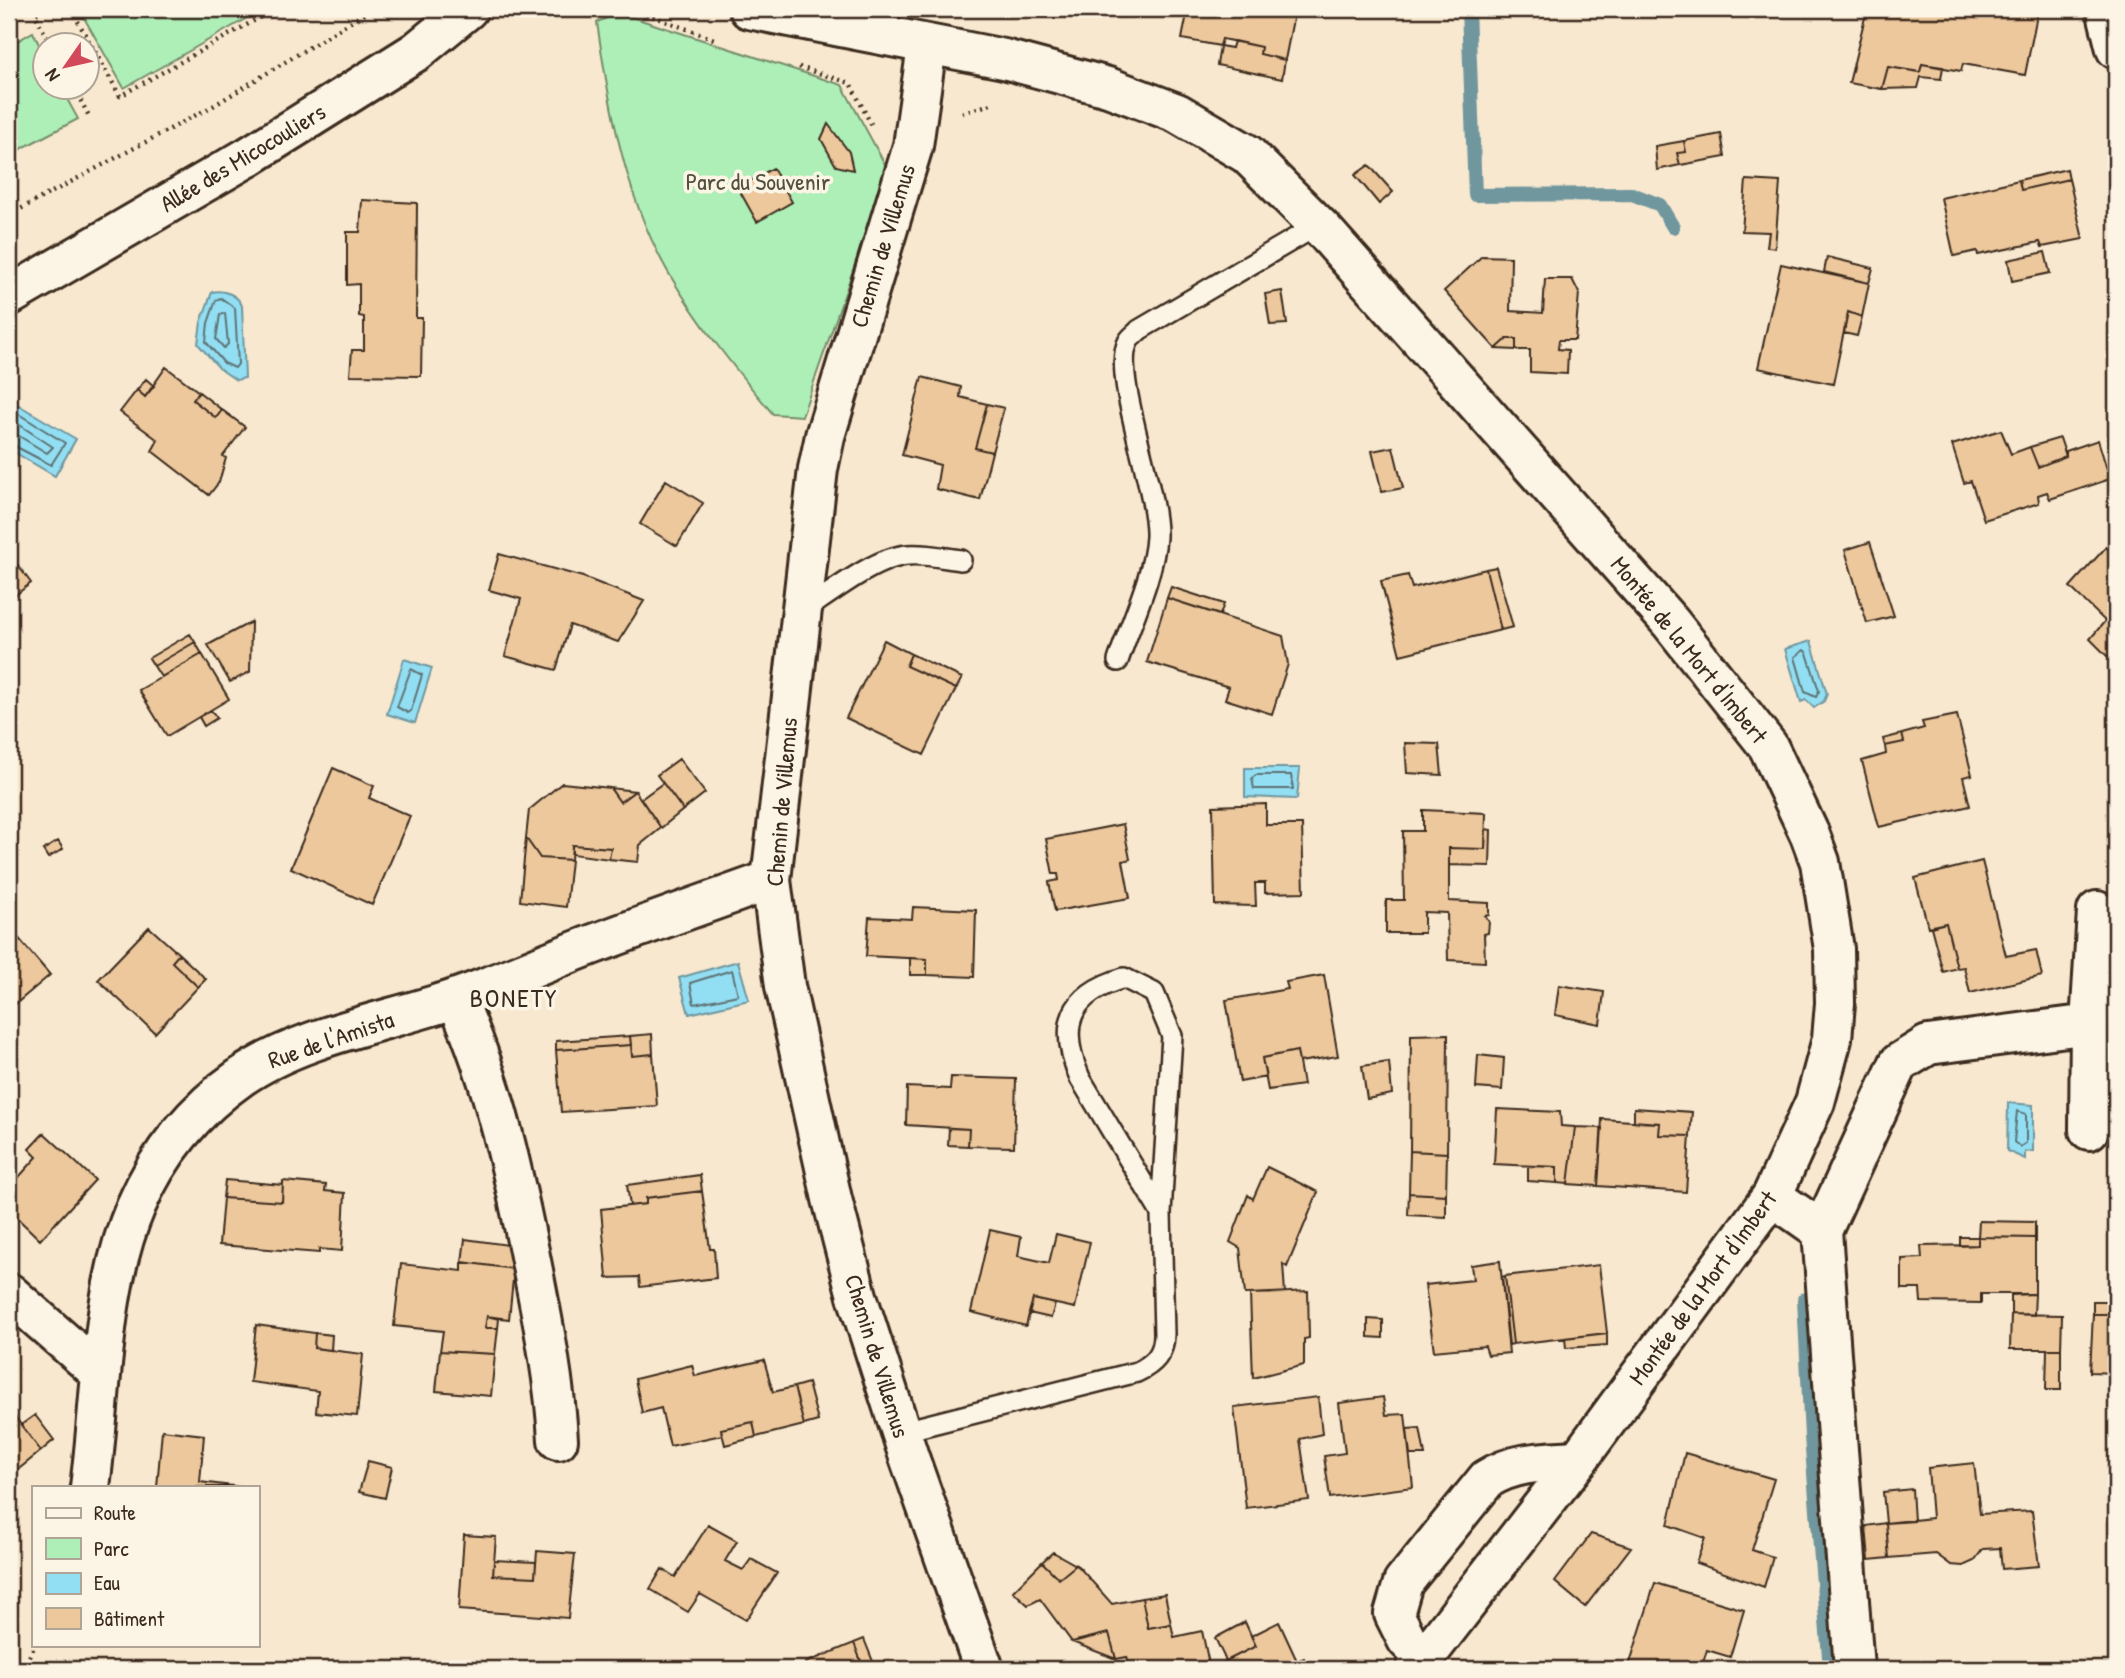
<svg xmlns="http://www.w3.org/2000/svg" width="2125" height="1678" viewBox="0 0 2125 1678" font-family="'Patrick Hand',sans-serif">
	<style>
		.green { fill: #aeefb8; stroke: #748c6b; stroke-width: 2 }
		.water { fill: #92def3; stroke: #6f969e; stroke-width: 2 }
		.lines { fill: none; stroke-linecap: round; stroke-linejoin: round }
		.shore { stroke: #5e7273; stroke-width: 2 }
		.stream { stroke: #6f969e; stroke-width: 14 }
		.building { fill: #edc89d; stroke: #3b2a1e; stroke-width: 2 }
		.service-casing { stroke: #3b2a1e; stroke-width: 24 }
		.minor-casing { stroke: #3b2a1e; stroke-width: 44 }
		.tertiary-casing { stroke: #3b2a1e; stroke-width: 44 }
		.path { stroke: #3b2a1e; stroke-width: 4.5; stroke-dasharray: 2 5; stroke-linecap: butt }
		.service { stroke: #fcf5e5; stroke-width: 19 }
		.minor { stroke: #fcf5e5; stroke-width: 38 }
		.tertiary { stroke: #fcf5e5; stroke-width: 38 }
		.labels { text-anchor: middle; stroke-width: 7; stroke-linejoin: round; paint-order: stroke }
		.street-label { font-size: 24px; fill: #3b2a1e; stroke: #fcf5e5 }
		.park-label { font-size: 24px; fill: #52513d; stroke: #fcf5e5 }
		.neighbourhood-label { font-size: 26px; letter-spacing: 2px; fill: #3b2a1e; stroke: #fcf5e5 }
	</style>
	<rect width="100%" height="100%" fill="#f8e8cf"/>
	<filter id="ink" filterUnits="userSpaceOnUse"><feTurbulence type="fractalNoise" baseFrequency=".0143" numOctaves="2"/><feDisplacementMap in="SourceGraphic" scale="14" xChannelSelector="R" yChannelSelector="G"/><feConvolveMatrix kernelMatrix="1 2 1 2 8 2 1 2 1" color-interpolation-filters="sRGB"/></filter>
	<g filter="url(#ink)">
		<path class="green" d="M79,9H263L124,88Z
			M619,13L842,85L888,170L802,416L773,414C735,369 698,323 668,272C625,197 609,106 597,22Z
			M33,32L45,57L46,88H61L78,119L9,155V46Z"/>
		<path class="water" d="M212,292C224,289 238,295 242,306L245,378L236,380L220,369L198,344L201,322Z
			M10,400L76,439L55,476L9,449Z
			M1811,641L1827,694L1824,701L1814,708L1806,700L1801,702L1785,649Z
			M404,659L432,668L415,723L387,714Z
			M1245,768H1300L1297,799L1245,797Z
			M738,961L749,1000L689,1014L679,978Z
			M2008,1103L2033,1105V1151L2025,1152V1159L2007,1151Z"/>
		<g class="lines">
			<path class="shore" d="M221,298L235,308L238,364L235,368L224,363L206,342L208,323L216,300Z
				M225,313L228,344L224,348L216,339L220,315Z
				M9,408L65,443L51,465L9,443
				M9,418L53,447L47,453L19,436L9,434
				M1804,650L1807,653L1819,691L1816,697L1805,692L1795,657Z
				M411,669L422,675L411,711L408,713L397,707Z
				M1256,775H1291L1293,789H1254L1252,778Z
				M732,970L738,995L694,1004L690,983Z
				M2017,1111L2026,1114V1143L2020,1147L2014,1142Z"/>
			<path class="stream" d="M1468,9L1475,195L1632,194L1660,205L1673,227
				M1804,1299L1811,1437L1830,1669"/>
		</g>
		<path class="building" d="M1098,9H1124L1122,17L1098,11Z
			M1188,9H1295L1285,60L1260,54L1261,47L1222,39L1220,46L1182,39Z
			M1867,9H1927L1944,12L1945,9H2010L2037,15L2025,75L1963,64L1961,71L1922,64L1920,72L1888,67L1882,89L1849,83Z
			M1234,41L1261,47L1260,54L1285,60L1282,79L1217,65L1220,46L1232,48Z
			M1922,64L1943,67L1941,79L1921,77L1918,88L1882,89L1888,67L1920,72Z
			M828,124L849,152L853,170L836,166L821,139Z
			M1721,134L1725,157L1680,165L1677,153L1686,152L1684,141Z
			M1684,141L1686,152L1677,153L1680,165L1657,170L1655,146Z
			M1369,165L1393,192L1379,204L1355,175Z
			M773,168L792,202L757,222L738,188Z
			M2067,169L2069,179L2021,190L2019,180Z
			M2069,179L2083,239L2042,247L2040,242L1978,255L1977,251L1954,256L1941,198L2019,180L2021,190Z
			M1746,180L1780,182L1775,248L1767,247L1769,232L1742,231Z
			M362,200L417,203L416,318H422L421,376L350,375L352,350H364V317L359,316V284L347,285V232H360Z
			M2045,252L2050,273L2012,281L2008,260Z
			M1482,256L1511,257L1510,311L1543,313L1545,279H1572L1579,293L1575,340H1559L1558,349L1568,350L1567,374L1530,372V350H1516V339H1507L1496,349L1444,291Z
			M1827,257L1873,268L1869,283L1824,272Z
			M1781,264L1869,283L1862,317L1848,312L1833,384L1758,368Z
			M1282,291L1287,324L1270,325L1265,294Z
			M1848,312L1862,317L1857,336L1844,333Z
			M1507,339H1516V350L1496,349Z
			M166,367L199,392L193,400L216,418L222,410L245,427L223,456L226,458L219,482L209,495L152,451L158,440L120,412L137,390L145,397Z
			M922,377L961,387L960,397L987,404L975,448L992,452L980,500L936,489L940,465L902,455Z
			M146,379L154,386L145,397L137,390Z
			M199,392L222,410L216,418L193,400Z
			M987,404L1004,408L992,452L975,448Z
			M2001,430L2011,454L2030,447L2038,467L2066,456V451L2098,440L2110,479L2050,499L2047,492L2038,495L2039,503L1984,520L1971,481L1964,483L1952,445Z
			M2060,438L2066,456L2038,467L2030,447Z
			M1393,447L1403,488L1382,492L1372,451Z
			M666,480L703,503L677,546L640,524Z
			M1870,542L1894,616L1867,623L1845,550Z
			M2106,547L2116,556V665L2090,639L2105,621L2070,587Z
			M499,554L583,577L644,601L618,642L570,625L556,670L505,656L521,599L489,590Z
			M11,556L31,583L9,600V557Z
			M1496,567L1513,627L1501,630L1486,569Z
			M1486,569L1501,630L1400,655L1381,581L1408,575L1412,588Z
			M1171,587L1224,604L1220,615L1167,598Z
			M1167,598L1283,636L1288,664L1272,714L1225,699L1229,687L1147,662Z
			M251,622L250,672L230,682L208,645Z
			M190,634L195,642L154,666L149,658Z
			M884,640L911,654L906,666L956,689L924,755L846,718Z
			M195,642L202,654L161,677L154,666Z
			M202,654L229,699L167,736L139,690Z
			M911,654L962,678L956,689L906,666Z
			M211,710L217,718L204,726L199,717Z
			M1957,715L1972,775L1963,777L1970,806L1879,827L1862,761L1886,754L1885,746L1904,742L1902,734L1924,728L1922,722Z
			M1902,734L1904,742L1885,746L1883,739Z
			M1405,743L1439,744L1442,775L1407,773Z
			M679,759L705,793L683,810L657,775Z
			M333,768L374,786L369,798L410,816L372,905L291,868Z
			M562,783L610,788L620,802L635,791L661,828L640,845L638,862L609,859L611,848L572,845L571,860L540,858L526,838L529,810Z
			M663,783L683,810L661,828L641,799Z
			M610,788L635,791L620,802Z
			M1266,804V825H1302L1304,892L1265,893V883H1255L1256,906L1215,905L1213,806Z
			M1423,810L1486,813L1485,849L1449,848V901L1489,903V915L1485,916L1489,922L1488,933L1484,934L1485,962L1448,960L1447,913L1424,912V933H1386V900H1404L1403,831H1423Z
			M1123,824L1130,859L1123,861L1130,898L1055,911L1049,882L1059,880L1058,874H1053L1046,839Z
			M1486,829L1491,830L1490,866L1449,865V848L1485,849Z
			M526,838L540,858L571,860L566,907L520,901Z
			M58,841L63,849L48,858L43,850Z
			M572,845L611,848L609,859L572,854Z
			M1982,861L2006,956L2036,950L2042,976L1970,993L1964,967L1957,968L1946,923L1928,927L1915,878Z
			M913,907L976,910L974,977L927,975V959L866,956L869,917L912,919Z
			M1946,923L1957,968L1943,972L1931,927Z
			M9,927L50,975L12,1007L9,1003Z
			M149,927L179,954L172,962L198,987L155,1033L98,980Z
			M179,954L206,979L198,987L172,962Z
			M910,958L927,959V975H910Z
			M1324,975L1338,1056L1299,1062L1297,1051L1262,1058L1266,1077L1240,1082L1226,1000L1288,989L1286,982Z
			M1559,985L1604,992L1600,1024L1555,1015Z
			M652,1034L653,1054L632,1056L630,1036Z
			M1448,1034L1447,1153L1410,1151L1411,1035Z
			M630,1036L631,1045L556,1050V1041Z
			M631,1045L632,1056L653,1054L657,1106L561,1112L556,1050Z
			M1297,1051L1303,1085L1268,1090L1262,1058Z
			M1478,1055L1504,1058L1502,1090L1476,1088Z
			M1389,1062L1392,1094L1367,1099L1362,1066Z
			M951,1077L1016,1079L1014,1147L968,1146L969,1129L906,1125L907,1087L950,1089Z
			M1634,1108L1692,1112L1690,1136L1659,1135L1660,1123L1634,1122Z
			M1497,1109L1560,1112L1561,1126L1575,1127L1568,1184L1557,1183V1167L1494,1164Z
			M1602,1119L1660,1123L1659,1135L1690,1136L1686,1192L1598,1186Z
			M1575,1127L1602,1128L1598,1186L1568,1184Z
			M949,1128L969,1129L968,1146L948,1145Z
			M44,1133L95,1180L40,1240L9,1210V1188L37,1157L29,1149Z
			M1410,1151L1447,1153L1446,1195L1409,1193Z
			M1528,1166L1557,1167V1183L1528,1181Z
			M1267,1167L1318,1192L1287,1267L1283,1264L1285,1293L1245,1294L1240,1248L1230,1242L1248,1195L1253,1199Z
			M700,1175L702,1191L646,1198V1204L630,1206L627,1185Z
			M225,1180L283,1185L282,1202L223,1198Z
			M283,1181L326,1185L325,1191L345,1193L342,1251L319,1249V1253L219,1245L223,1198L282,1202Z
			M702,1191L710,1249H714L716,1278L640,1287L639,1277L607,1278L601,1209L646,1204V1198Z
			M1409,1193L1446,1195V1217L1408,1215Z
			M1979,1221L2035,1222V1238L1978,1237Z
			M990,1230L1021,1237L1018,1256L1049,1263L1056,1234L1090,1242L1075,1308L1033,1299L1026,1326L971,1312Z
			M1960,1237H1978V1245L1960,1246Z
			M1978,1237L2035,1238V1294H1981V1303L1921,1302L1920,1289H1902V1259L1922,1258L1921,1246L1978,1245Z
			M465,1239L516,1246L514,1269L462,1262Z
			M1500,1261L1509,1353L1488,1355L1485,1346L1434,1351L1425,1285L1473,1280L1471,1265Z
			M462,1262L514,1269L509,1319L487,1316L485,1328H498L495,1354L440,1351L443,1331L394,1326L401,1264L462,1271Z
			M1599,1265L1607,1333L1513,1344L1505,1276Z
			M1505,1276L1513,1344L1509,1345L1502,1277Z
			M1308,1291L1309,1338L1304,1339V1365L1253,1378L1250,1294Z
			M2035,1294L2034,1315L2011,1314V1295Z
			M1033,1299L1055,1304L1051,1318L1029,1313Z
			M2093,1301H2116V1314H2093Z
			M2011,1314L2062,1315L2061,1349H2010Z
			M2093,1314H2116V1373L2090,1372Z
			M487,1316L499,1319L498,1328H485Z
			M1368,1319L1383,1320V1338L1368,1337Z
			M256,1325L315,1333L314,1348L363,1354L357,1416L316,1412L318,1391L250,1382Z
			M315,1333L332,1335L331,1350L314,1348Z
			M1607,1333V1345L1566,1348L1565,1338Z
			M2047,1349H2061V1390H2046Z
			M440,1351L495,1354L491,1396L436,1391Z
			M764,1360L773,1392L794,1387L804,1425L756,1437L753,1422L721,1429L722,1435L670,1446L661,1408L642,1413L635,1379L692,1365L695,1376Z
			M808,1383L818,1421L804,1425L794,1387Z
			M1318,1397L1322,1434L1300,1439L1309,1500L1246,1508L1234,1407Z
			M1383,1397L1386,1415L1405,1414L1413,1487L1330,1498L1324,1456L1345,1453L1339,1403Z
			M9,1409L41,1451L9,1477Z
			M35,1415L54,1440L41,1451L21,1425Z
			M753,1422L756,1437L725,1445L721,1429Z
			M1420,1428L1425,1455H1410L1407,1429Z
			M162,1430L204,1435L200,1482L241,1487H157Z
			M1685,1453L1774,1479L1752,1550L1773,1557L1764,1587L1696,1563L1705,1538L1668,1525Z
			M368,1461L392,1467L385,1498L359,1492Z
			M1974,1463L1980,1514L2032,1511L2039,1566L2002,1569L2000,1548L1983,1549L1974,1561L1963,1566L1951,1565L1936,1554L1889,1558L1886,1523L1932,1518L1928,1468Z
			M1912,1489L1914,1521L1886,1523L1883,1492Z
			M1886,1523L1889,1558L1869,1560L1866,1526Z
			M708,1525L737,1541L725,1561L743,1570L751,1559L777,1573L746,1620L700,1594L688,1612L650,1589L662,1569L675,1577Z
			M1591,1534L1631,1547L1585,1607L1555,1582Z
			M464,1535L496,1537L493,1575L535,1577L537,1551L575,1554L568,1618L459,1610Z
			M1053,1552L1076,1565L1059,1579L1042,1562Z
			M494,1560L536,1562L535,1577L493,1575Z
			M1042,1562L1059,1579L1076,1565L1079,1567L1112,1604L1142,1598L1148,1628L1171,1624L1174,1637L1202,1631L1210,1669H1130L1127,1657L1116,1659L1109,1633L1072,1642L1040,1599L1028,1605L1013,1591Z
			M1655,1583L1744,1610L1730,1657L1707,1650L1701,1669H1628Z
			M1165,1594L1171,1624L1148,1628L1142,1598Z
			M1245,1622L1256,1646L1226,1661L1215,1638Z
			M1279,1622L1297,1661L1304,1658L1309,1669H1210L1256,1646L1251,1636Z
			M1109,1633L1116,1659L1072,1642Z
			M864,1639L876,1669H864L854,1643Z
			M854,1643L864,1669H808L805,1663Z"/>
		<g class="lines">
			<g class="service-casing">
				<path id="service" d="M802,612C830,594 874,558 907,555C924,553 944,558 961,560
					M1118,661C1130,624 1154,575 1156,537C1158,490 1111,374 1128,342C1130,337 1136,334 1139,330L1318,225
					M900,1432L1137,1372C1154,1364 1164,1354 1164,1334L1161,1213L1080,1078C1058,1027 1068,994 1124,978L1154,993L1172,1036L1161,1213"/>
			</g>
			<g class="minor-casing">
				<path id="minor" d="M2106,9L2116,49
					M927,46L913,146L825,436L818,469L771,880L785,986L832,1199L857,1296L909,1457L984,1669
					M9,296L248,157L417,51L468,9
					M456,998C495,1084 515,1179 533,1271C544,1327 555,1383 558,1440
					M2089,1130L2090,1024L2097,911
					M1772,1196L1822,1231
					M9,1293L100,1373
					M90,1487C102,1399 100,1289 136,1206C158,1154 195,1109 241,1077C300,1036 386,1022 454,999C504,982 552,959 602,941C658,920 715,900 771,880
					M1425,1658L1407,1640L1394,1614L1403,1583L1487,1479C1515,1461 1546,1462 1578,1460
					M1854,1669L1822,1231L1899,1063L1928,1045L2090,1024"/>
			</g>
			<g class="tertiary-casing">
				<path id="tertiary" d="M749,9L1004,59L1108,87L1177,113L1247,154L1325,232L1671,623L1768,746L1810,835L1820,862L1834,949L1835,1003L1832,1039L1815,1102L1772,1196L1578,1460L1416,1669"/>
			</g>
			<path class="path" d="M44,9L35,14L51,46
				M71,9L120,96L275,9
				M633,9L714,39
				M799,67L850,83L871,124
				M74,88L89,116
				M962,113L991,104
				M9,215L213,106L372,9
				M23,1669L35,1645"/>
			<use href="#service" class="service"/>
			<use href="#minor" class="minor"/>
			<use href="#tertiary" class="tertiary"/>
		</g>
	</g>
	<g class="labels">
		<g class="street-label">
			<text transform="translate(243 158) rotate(-31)" y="8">Allée des Micocouliers</text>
			<text transform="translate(883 246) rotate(-73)" y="8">Chemin de Villemus</text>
			<text transform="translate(1689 650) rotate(51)" y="8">Montée de la Mort d'Imbert</text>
			<text transform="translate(782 802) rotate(-85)" y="8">Chemin de Villemus</text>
			<text transform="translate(331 1040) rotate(-19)" y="8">Rue de l'Amista</text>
			<text transform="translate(1703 1288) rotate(-54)" y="8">Montée de la Mort d'Imbert</text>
			<text transform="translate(877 1356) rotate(73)" y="8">Chemin de Villemus</text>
		</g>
		<g class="park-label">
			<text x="758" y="190">Parc du Souvenir</text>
		</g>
		<g class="neighbourhood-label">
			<text x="514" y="1007">BONETY</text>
		</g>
	</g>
	<rect width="2125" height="1678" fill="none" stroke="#fcf5e5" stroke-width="35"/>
	<rect x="18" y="18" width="2090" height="1643" fill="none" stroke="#3b2a1e" stroke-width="2.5" filter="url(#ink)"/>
	<rect x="32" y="1486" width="228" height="161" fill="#fcf5e5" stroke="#afa495" stroke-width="2"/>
	<rect x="46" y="1508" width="35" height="10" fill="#fcf5e5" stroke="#afa495" stroke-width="2"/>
	<text x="94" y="1520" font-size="21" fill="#3b2a1e">Route</text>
	<rect x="46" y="1538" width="35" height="21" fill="#aeefb8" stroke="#afa495" stroke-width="2"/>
	<text x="94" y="1556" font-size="21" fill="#3b2a1e">Parc</text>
	<rect x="46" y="1573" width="35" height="21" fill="#92def3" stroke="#afa495" stroke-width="2"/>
	<text x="94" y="1590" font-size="21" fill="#3b2a1e">Eau</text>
	<rect x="46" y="1608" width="35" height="21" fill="#edc89d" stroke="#afa495" stroke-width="2"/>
	<text x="94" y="1626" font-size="21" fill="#3b2a1e">Bâtiment</text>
	<g transform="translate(66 66) rotate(236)"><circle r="33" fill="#fcf5e5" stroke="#afa495" stroke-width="2"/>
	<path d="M0-5L12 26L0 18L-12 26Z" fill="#d1495b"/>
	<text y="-10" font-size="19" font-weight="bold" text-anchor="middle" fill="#3b2a1e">N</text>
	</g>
</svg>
